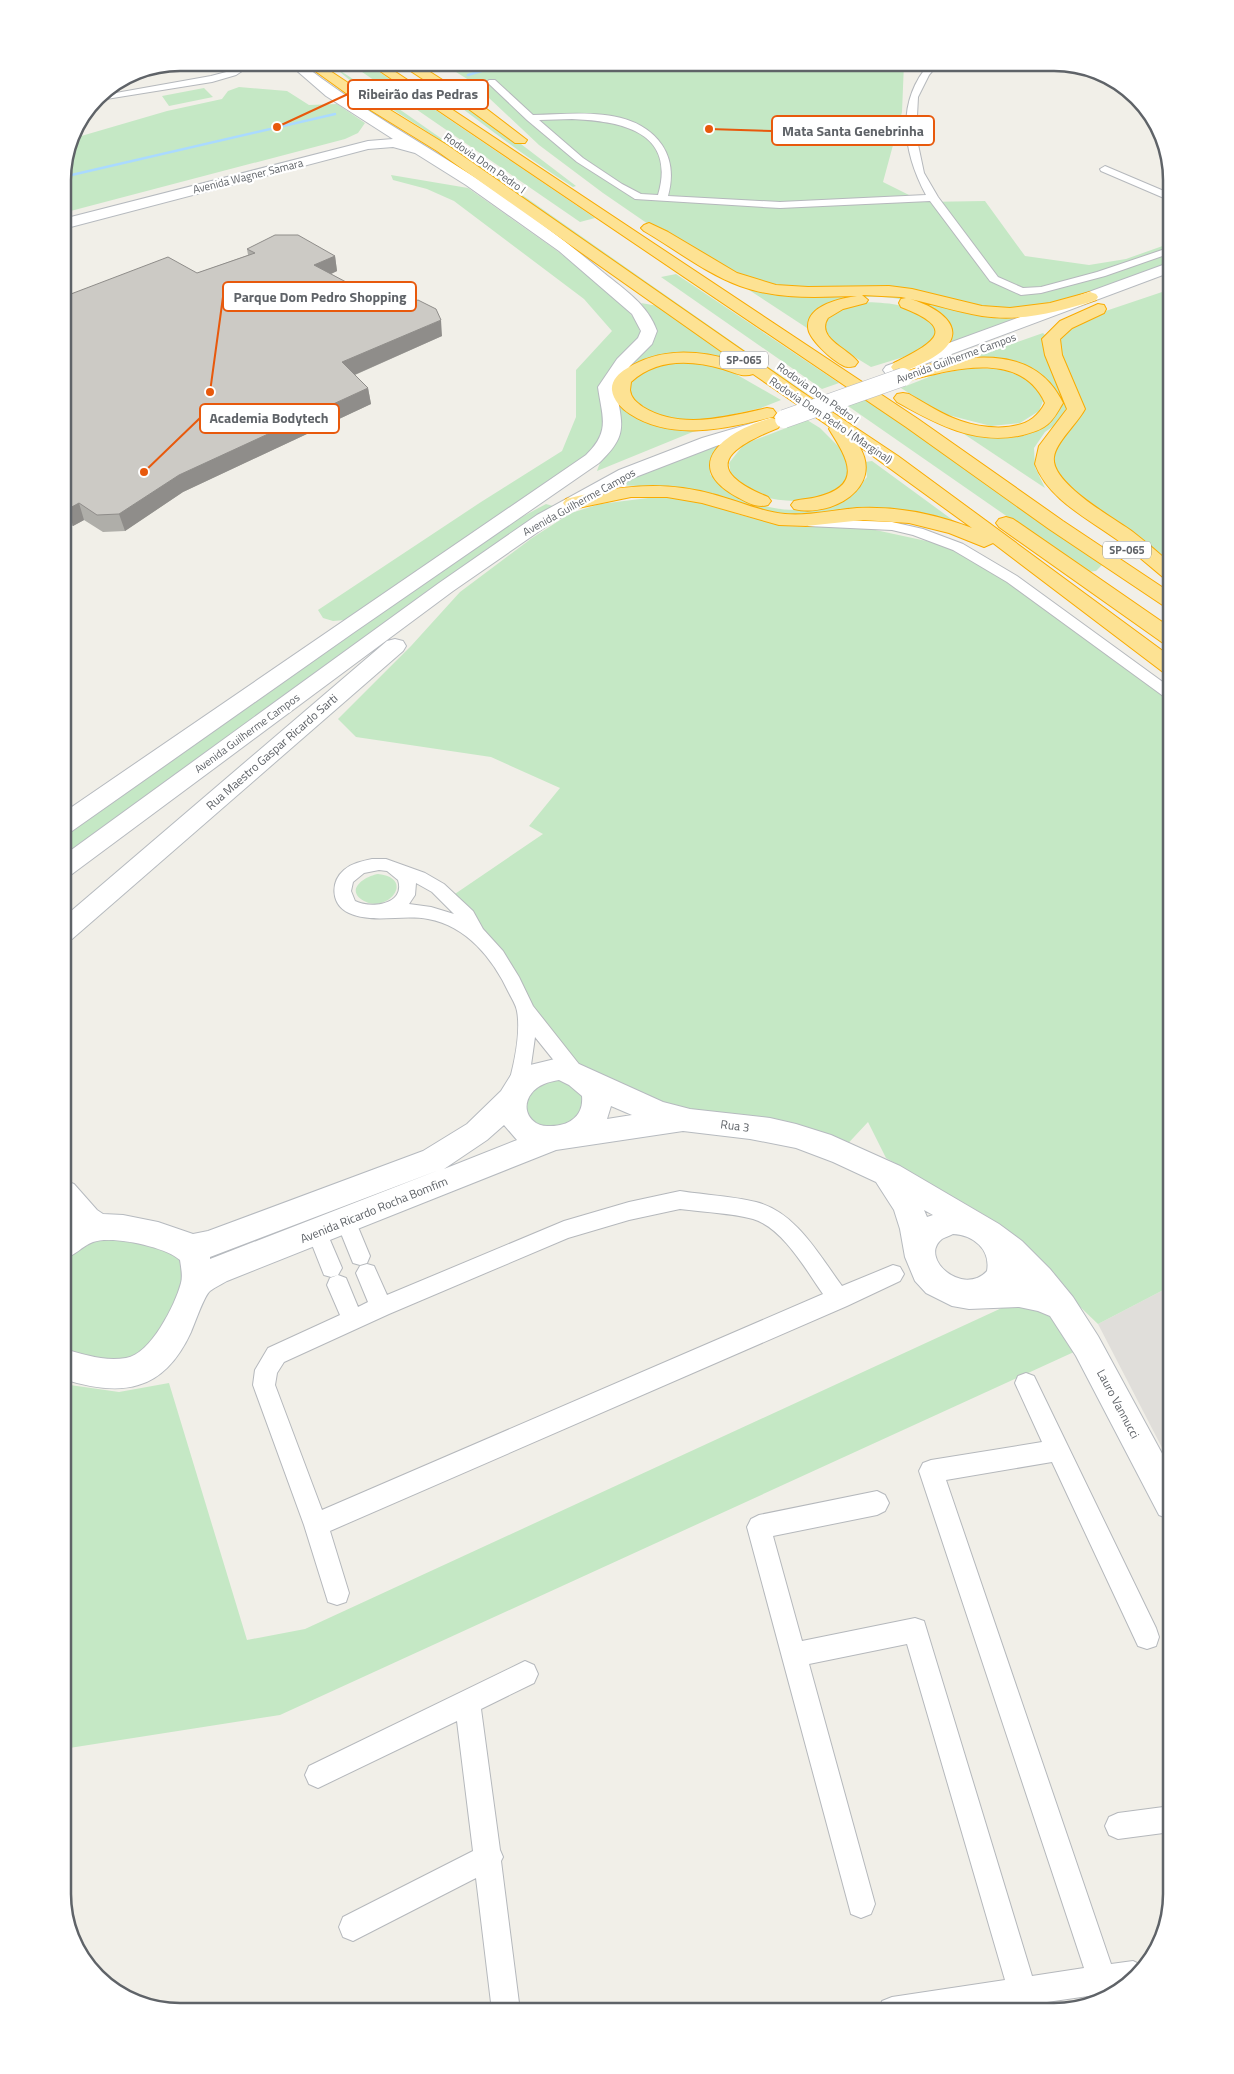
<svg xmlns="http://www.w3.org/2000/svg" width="1234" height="2074" viewBox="0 0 1234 2074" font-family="'Titillium Web',sans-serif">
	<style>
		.industrial { fill: #e0deda }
		.green { fill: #c5e8c5 }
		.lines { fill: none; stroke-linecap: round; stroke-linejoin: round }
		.stream { stroke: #aadaff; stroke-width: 2.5 }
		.street-casing { stroke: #b5b8bc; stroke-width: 2 }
		.secondary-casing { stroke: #b6babf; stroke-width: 2 }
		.highway-casing { stroke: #f9ab00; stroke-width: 2 }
		.street { fill: #fff; fill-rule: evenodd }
		.secondary { fill: #fff; fill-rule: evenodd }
		.highway { fill: #fde293; fill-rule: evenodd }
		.secondary-bridge-casing { stroke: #b6babf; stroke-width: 19; stroke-linecap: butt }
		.secondary-bridge { stroke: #fff; stroke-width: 18 }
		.wall { fill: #afaea9 }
		.shaded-wall { fill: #8f8d8a }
		.building { fill: #cccac5; stroke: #8f8d8a }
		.labels { text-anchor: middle; stroke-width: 4.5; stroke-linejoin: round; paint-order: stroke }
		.far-street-label { font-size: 11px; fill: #5f6368; stroke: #fff }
		.shield { fill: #fff; stroke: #8f9295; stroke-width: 1 }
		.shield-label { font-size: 11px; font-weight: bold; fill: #5f6368 }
		.street-label { font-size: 12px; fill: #5f6368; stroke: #fff }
		.rim { fill: none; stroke: #5f6368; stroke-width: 2.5 }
		.leader { fill: none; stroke: #e8590c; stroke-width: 2 }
		.callout-dot { fill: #e8590c; stroke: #fff; stroke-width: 2 }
		.callout { fill: #fff; stroke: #e8590c; stroke-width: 2 }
		.callout-label { font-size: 14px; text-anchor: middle; font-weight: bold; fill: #5f6368 }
	</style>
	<rect width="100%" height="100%" fill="#f1efe8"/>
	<path class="industrial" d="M1171,1286V1465L1098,1324Z"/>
	<path class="green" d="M349,63H366L595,218L580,222Z
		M466,63H904L902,112L883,182L923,202L985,201L1025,256L1089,265L1126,259L1171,243V265L1127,284L1025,313L982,311L873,286L826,292L759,287L667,237L603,193L539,145L472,82L456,72L471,66Z
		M333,66L356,81H359L807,394L802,395L431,134L359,88Z
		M423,78L517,141L576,186L573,187C520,154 472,116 423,78Z
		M239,87L287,91L309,105L337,104L365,123L358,133L345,139L63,213V173L71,139L167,111L222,99L228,91Z
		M204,88L213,97L169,106L162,96Z
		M391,175L468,188L556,250L621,302L636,321L642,337L631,351L606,374L602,388L605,407L603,439L566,476L345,620L333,621L323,618L318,610L481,502L562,451L576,417V370L612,331L584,299L454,201L427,189L393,180Z
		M676,274L839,383L822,389L661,277Z
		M1171,289V564L1057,484L1045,458L1073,414L1052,352L1067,324Z
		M749,290L774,294L876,293L904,295L970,313L1016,319L948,347L951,338C942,330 919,305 910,302C888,294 843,295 822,306C814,311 810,319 807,328Z
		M864,302C884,303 913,303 929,319C932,323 934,329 937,333L928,346L907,356L871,367L835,345L822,324L836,309Z
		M641,303L658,306L731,359C693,352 639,348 615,385L618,402C645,425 660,427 695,431L597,471C602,454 618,446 619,428C620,414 606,397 612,384C621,365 659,351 656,329C654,320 646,310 641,303Z
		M1043,333L1045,335L1043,349L1067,405L1061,421L1045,432L1034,448L1035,467L1045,488L958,430L977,434L1046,423L1052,387L992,360L971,358Z
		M702,362L727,369L781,400L761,408L695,423L659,418L633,403L625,385C654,364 667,363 702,362Z
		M969,368L1003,369L1031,381L1045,396L1039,411L1020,423L991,426L940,413L901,388L934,375Z
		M866,399L1104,563L1096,571L1087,572L848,406Z
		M807,420L820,428L850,458C850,464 851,473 849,478C829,511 755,506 733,478C730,474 730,467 729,463L744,444Z
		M723,443L714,452L710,474C741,513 815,522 855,492C860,488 863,481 867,477L865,462L872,461L965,529L920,515L789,517L677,488L617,485L670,462Z
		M656,497L682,498L713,504L737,514L784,526L866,528L945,545L994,572L1171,701V1286L1098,1324L983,1214L886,1158L868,1122L841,1151L743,1126L588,1081L449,898L543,834L529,826L560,788L491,757L356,737L338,719L411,646L460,592L532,538L571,513L600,504Z
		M546,504L553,506L63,864V830L505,526Z
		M378,874C416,878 388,914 364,901C344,890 365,876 378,874Z
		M569,1077L591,1103L569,1131L529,1125L522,1093L530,1083Z
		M98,1237L171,1249L179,1256L186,1276L161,1337L146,1353L111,1363L63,1352V1264L67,1255Z
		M1032,1294L1087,1346L280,1715L63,1749V1384L119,1392L169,1383L247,1640L305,1629Z"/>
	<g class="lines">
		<path class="stream" d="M468,75L491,68L507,67L517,63
			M63,177L335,114"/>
		<g class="street-casing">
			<path id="street" d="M245,63H254L236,75L212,82L94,101L99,96L211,76L230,71Z
				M930,63H939L929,75L918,97L916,135L924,173L938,197L998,277L1023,288L1041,287L1097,272L1171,247V253L1105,276L1041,293L1021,295L990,281L930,201L780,208L635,199L577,162L527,120L487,82L489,80H495L533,115C574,114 635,105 662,145C672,160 673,178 668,196L780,202L926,195C903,152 895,102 930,63ZM572,119C620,121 677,131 658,195L641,194L622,184L583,158L539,120Z
				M1105,166L1171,194V201L1101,171L1100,169Z
				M1167,366H1171V375L1165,372Z
				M813,519L892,522L923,529L963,544L1017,576L1171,688V700L1166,698L1007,582L953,550L913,535L892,530L808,526L806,523Z
				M372,859H386L425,873L444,884L473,911L483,929L503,951L519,977L533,1006L582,1068L585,1073L582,1078L575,1081L568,1078L535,1037L528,1086L525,1092L518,1094L511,1092L508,1086C514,1065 521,1032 517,1011C516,1005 512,999 509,993C493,959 467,926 428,919C402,914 374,924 349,913C331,905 330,882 344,870C352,863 363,861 372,859ZM379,870L387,871L398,880C406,905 370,909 355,901L351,891L353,882L364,873ZM416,883L432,892L454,914L431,907L409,904L415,895Z
				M680,1191C705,1195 732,1196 756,1202C796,1212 819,1255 842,1286L893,1265L900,1267L904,1274L900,1281L847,1306L330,1531L349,1593L346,1602L337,1605L328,1602L304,1525L253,1385L255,1370L268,1348L340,1315L327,1285L330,1278L338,1275L346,1278L358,1307L368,1302L356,1273L360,1266L367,1264L374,1266L387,1295L564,1221L629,1202ZM680,1209C703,1212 731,1213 753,1219C783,1228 806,1270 823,1294L322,1510L275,1385L277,1373L284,1362L389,1314L568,1238L629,1220Z
				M346,1212L353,1215L370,1256L367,1263L360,1265L353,1263L336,1221L339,1215Z
				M317,1223L324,1226L342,1268L338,1275L331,1277L324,1275L307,1232L310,1226Z
				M1026,1373L1034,1376L1156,1628L1159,1637L1156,1646L1147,1649L1138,1646L1052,1462L946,1480L1111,1964L1133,1961L1143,1966L1114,1992L1102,1994L984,2011H878L882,2001L892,1997L1005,1980L907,1644L809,1664L875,1904L871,1914L861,1918L851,1914L747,1527L751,1519L759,1515L877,1491L885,1495L889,1503L885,1511L877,1515L773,1536L802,1641L915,1618L924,1621L1032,1976L1084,1968L919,1471L923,1463L931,1460L1042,1442L1015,1383L1018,1376Z
				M525,1661L534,1665L538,1674L534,1683L481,1709L500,1850L503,1857L501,1861L520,2011H492L476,1878L353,1941L343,1937L339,1927L343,1917L473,1851L457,1721L318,1788L309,1784L305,1775L309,1766Z
				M1171,1806V1832L1118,1839L1109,1835L1105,1826L1109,1817L1118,1813Z"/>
		</g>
		<g class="secondary-casing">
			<path id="secondary" d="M288,63H301C356,106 417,140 476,178C520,208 564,239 604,273C625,290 648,305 657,331L652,344L630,366L616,387C621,424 630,434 599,463L353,633L72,831L63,833V813L586,455C611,431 602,417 598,387L617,359L638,338L641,331L632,314L559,251L466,185L415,153L393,147L368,149L63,229V219L368,141L393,139L326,96Z
				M1171,262V272L898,374L892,375L886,374L883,370L886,366Z
				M770,418L776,420L779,424L776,428L716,446L633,478L551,523L453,591L72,874L63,877V856L439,583L537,515L619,470L702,438Z
				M395,639L403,641L406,646L403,651L72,939L63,942V918L387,641Z
				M559,1058L579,1064L663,1102L690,1109L770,1118L796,1124L831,1135L900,1166L999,1224L1022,1241L1050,1269L1073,1297L1098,1336L1171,1470V1520L1159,1515L1076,1356L1050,1316L1038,1311L1019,1307L969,1309L952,1306L926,1293L915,1281L905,1257L900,1229L894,1210L876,1182L833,1162L796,1148L750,1139L683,1131L556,1150L227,1281C222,1284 215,1287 210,1291C204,1296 195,1323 191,1332C163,1393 121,1397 63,1379V1349C84,1354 104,1362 126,1358C151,1354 175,1305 181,1283C183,1276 181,1267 180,1260C166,1247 112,1235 93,1242C82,1246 75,1256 63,1259V1228L71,1223L63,1214V1180L74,1184L97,1210L103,1214L123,1215L158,1222L193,1234L208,1231L423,1151L467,1124L501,1091L511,1075L526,1066ZM559,1080L569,1085L582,1096C584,1116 569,1126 551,1126C546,1126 541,1126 536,1123C519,1111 527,1091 544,1084C548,1082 554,1081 559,1080ZM611,1106L632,1115L607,1119ZM504,1125L517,1140L444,1169L487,1140ZM439,1170L210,1259V1257ZM924,1210L933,1215L927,1217ZM953,1234C973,1235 991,1249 987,1271C963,1297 918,1258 942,1239C945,1237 950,1236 953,1234Z"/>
		</g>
		<g class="highway-casing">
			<path id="highway" d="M304,63H318L374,100L447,145L802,392L898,456L1171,657V674L1163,672L993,543L984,547L949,533L909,523L863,520L806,526L779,525L702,503L667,497H631L573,509L566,507L563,503L566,499C616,486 662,480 712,494C736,500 761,512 785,514C809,516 833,510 857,508C895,506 936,514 972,528L859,446C885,488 830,518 794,509L791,505L794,501C802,499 810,499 817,497C865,485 847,458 829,429L830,427L753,374C743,378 733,372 723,369C692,360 657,358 631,382L630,390C631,398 636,402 643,407C680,430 727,417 767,408L773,409L776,413L773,417C727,428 673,442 630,414C622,409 613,400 612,390C611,381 619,373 626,369C660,347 698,350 735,361L437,151L364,106Z
				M368,63H382L918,419L1063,521L1171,593V608L1164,606L1049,529L906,427Z
				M402,63H416L480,104L527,140L525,143H515L470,110L403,66Z
				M649,223L668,232L737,273L776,285L808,287L889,286L912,289L982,306L1010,308L1050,303L1090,292L1096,294L1098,297L1096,300C1059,312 1021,322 982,316C957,312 934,304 910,299C935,306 971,327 941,352C931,360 918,365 906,371C960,356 1033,340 1063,403C1058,411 1053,422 1044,427C1038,431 1030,433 1023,435C976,446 936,424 897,402L894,398L897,394L903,393L909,394C926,404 943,415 961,421C981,428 1015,432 1033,418C1038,414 1042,409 1045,403C1021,350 954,369 910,380L904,379L901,375L904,371H894L891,367L894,363C932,343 961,330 901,307L899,303L901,299L906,298L901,297L862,295L868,300L866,303L843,309L828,318C815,338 849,349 858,362L855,366C851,367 848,368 844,366C833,361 808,339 808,327C807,305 842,298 857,296C817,297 778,300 740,286C705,273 675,249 644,231L641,228L644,225Z
				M1098,304L1104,305L1106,309L1104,313L1072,328L1060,339L1062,355L1085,409C1077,424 1056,442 1054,457C1050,483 1114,518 1133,532C1146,542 1159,553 1171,564V580L1164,578C1148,565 1133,551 1116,539C1087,518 1048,499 1035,464L1039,446L1067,409L1045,355L1042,339L1060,321Z
				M772,418L778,420L781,424L778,428C728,448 700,469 768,497L771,501L768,505C757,508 748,503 739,498C676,465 729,429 772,418Z
				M1006,517L1013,519L1171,628V645L1163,643L999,527L996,523L999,519Z"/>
		</g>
		<use href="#street" class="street"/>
		<use href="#secondary" class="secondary"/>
		<use href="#highway" class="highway"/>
		<g class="secondary-bridge-casing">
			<path id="secondary-bridge" d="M784,419L903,377"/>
		</g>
		<use href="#secondary-bridge" class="secondary-bridge"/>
	</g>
	<path class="wall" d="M247,249L335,256L337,271L331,274L442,336L355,375L368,388L371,404L183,492L125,531L103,532L84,520L73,526L63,522V297L197,273L248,255Z"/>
	<path class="shaded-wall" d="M335,256L337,271L316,281L314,265Z
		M441,320L442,336L345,379L342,362Z
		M368,388L371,404L183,492L125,531L119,514L179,475Z
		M79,503L84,520L73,526L68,509Z"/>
	<path class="building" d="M275,235H298L335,256L314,265L363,291L376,284L412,302L418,300L436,309L441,320L342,362L368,388L179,475L119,514L97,515L79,503L68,509L63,507V297L168,257L197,273L255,253L247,249Z"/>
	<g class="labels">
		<g class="far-street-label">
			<text transform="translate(485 163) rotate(35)" y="4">Rodovia Dom Pedro I</text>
			<text transform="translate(248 176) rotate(-14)" y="4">Avenida Wagner Samara</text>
			<text transform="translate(956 358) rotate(-20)" y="4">Avenida Guilherme Campos</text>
			<text transform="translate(818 393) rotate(35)" y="4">Rodovia Dom Pedro I</text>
			<text transform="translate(831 420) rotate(34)" y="4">Rodovia Dom Pedro I (Marginal)</text>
			<text transform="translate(579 502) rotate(-29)" y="4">Avenida Guilherme Campos</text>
			<text transform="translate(247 733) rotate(-36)" y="4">Avenida Guilherme Campos</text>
		</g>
		<g class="shield">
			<rect x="720" y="351.5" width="48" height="17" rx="4"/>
			<rect x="1103" y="541.5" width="48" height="17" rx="4"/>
		</g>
		<g class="shield-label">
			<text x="744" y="364">SP-065</text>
			<text x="1127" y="554">SP-065</text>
		</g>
		<g class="street-label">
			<text transform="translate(272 752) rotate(-41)" y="4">Rua Maestro Gaspar Ricardo Sarti</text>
			<text transform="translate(735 1126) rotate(7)" y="4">Rua 3</text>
			<text transform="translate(374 1210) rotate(-22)" y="4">Avenida Ricardo Rocha Bomfim</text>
			<text transform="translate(1118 1404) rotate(62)" y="4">Lauro Vannucci</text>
		</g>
	</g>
	<path d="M0 0H1234V2074H0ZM180 71H1054A109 109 0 0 1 1163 180V1894A109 109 0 0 1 1054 2003H180A109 109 0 0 1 71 1894V180A109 109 0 0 1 180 71Z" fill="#fff" fill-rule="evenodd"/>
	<path class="rim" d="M180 71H1054A109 109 0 0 1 1163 180V1894A109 109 0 0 1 1054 2003H180A109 109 0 0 1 71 1894V180A109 109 0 0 1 180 71Z"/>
	<path class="leader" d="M277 127L348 94M709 129L772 131M210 392L223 297M144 472L200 418"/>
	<g class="callout-dot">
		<circle cx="277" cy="127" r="5"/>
		<circle cx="709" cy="129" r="5"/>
		<circle cx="210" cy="392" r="5"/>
		<circle cx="144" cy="472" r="5"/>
	</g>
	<g class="callout">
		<rect x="348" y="80" width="140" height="29" rx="5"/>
		<rect x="772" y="116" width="162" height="29" rx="5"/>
		<rect x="223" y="282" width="193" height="29" rx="5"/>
		<rect x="200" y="404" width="139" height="29" rx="5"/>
	</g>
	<g class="callout-label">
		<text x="418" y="99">Ribeirão das Pedras</text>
		<text x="853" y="136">Mata Santa Genebrinha</text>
		<text x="320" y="302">Parque Dom Pedro Shopping</text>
		<text x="269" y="423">Academia Bodytech</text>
	</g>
</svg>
